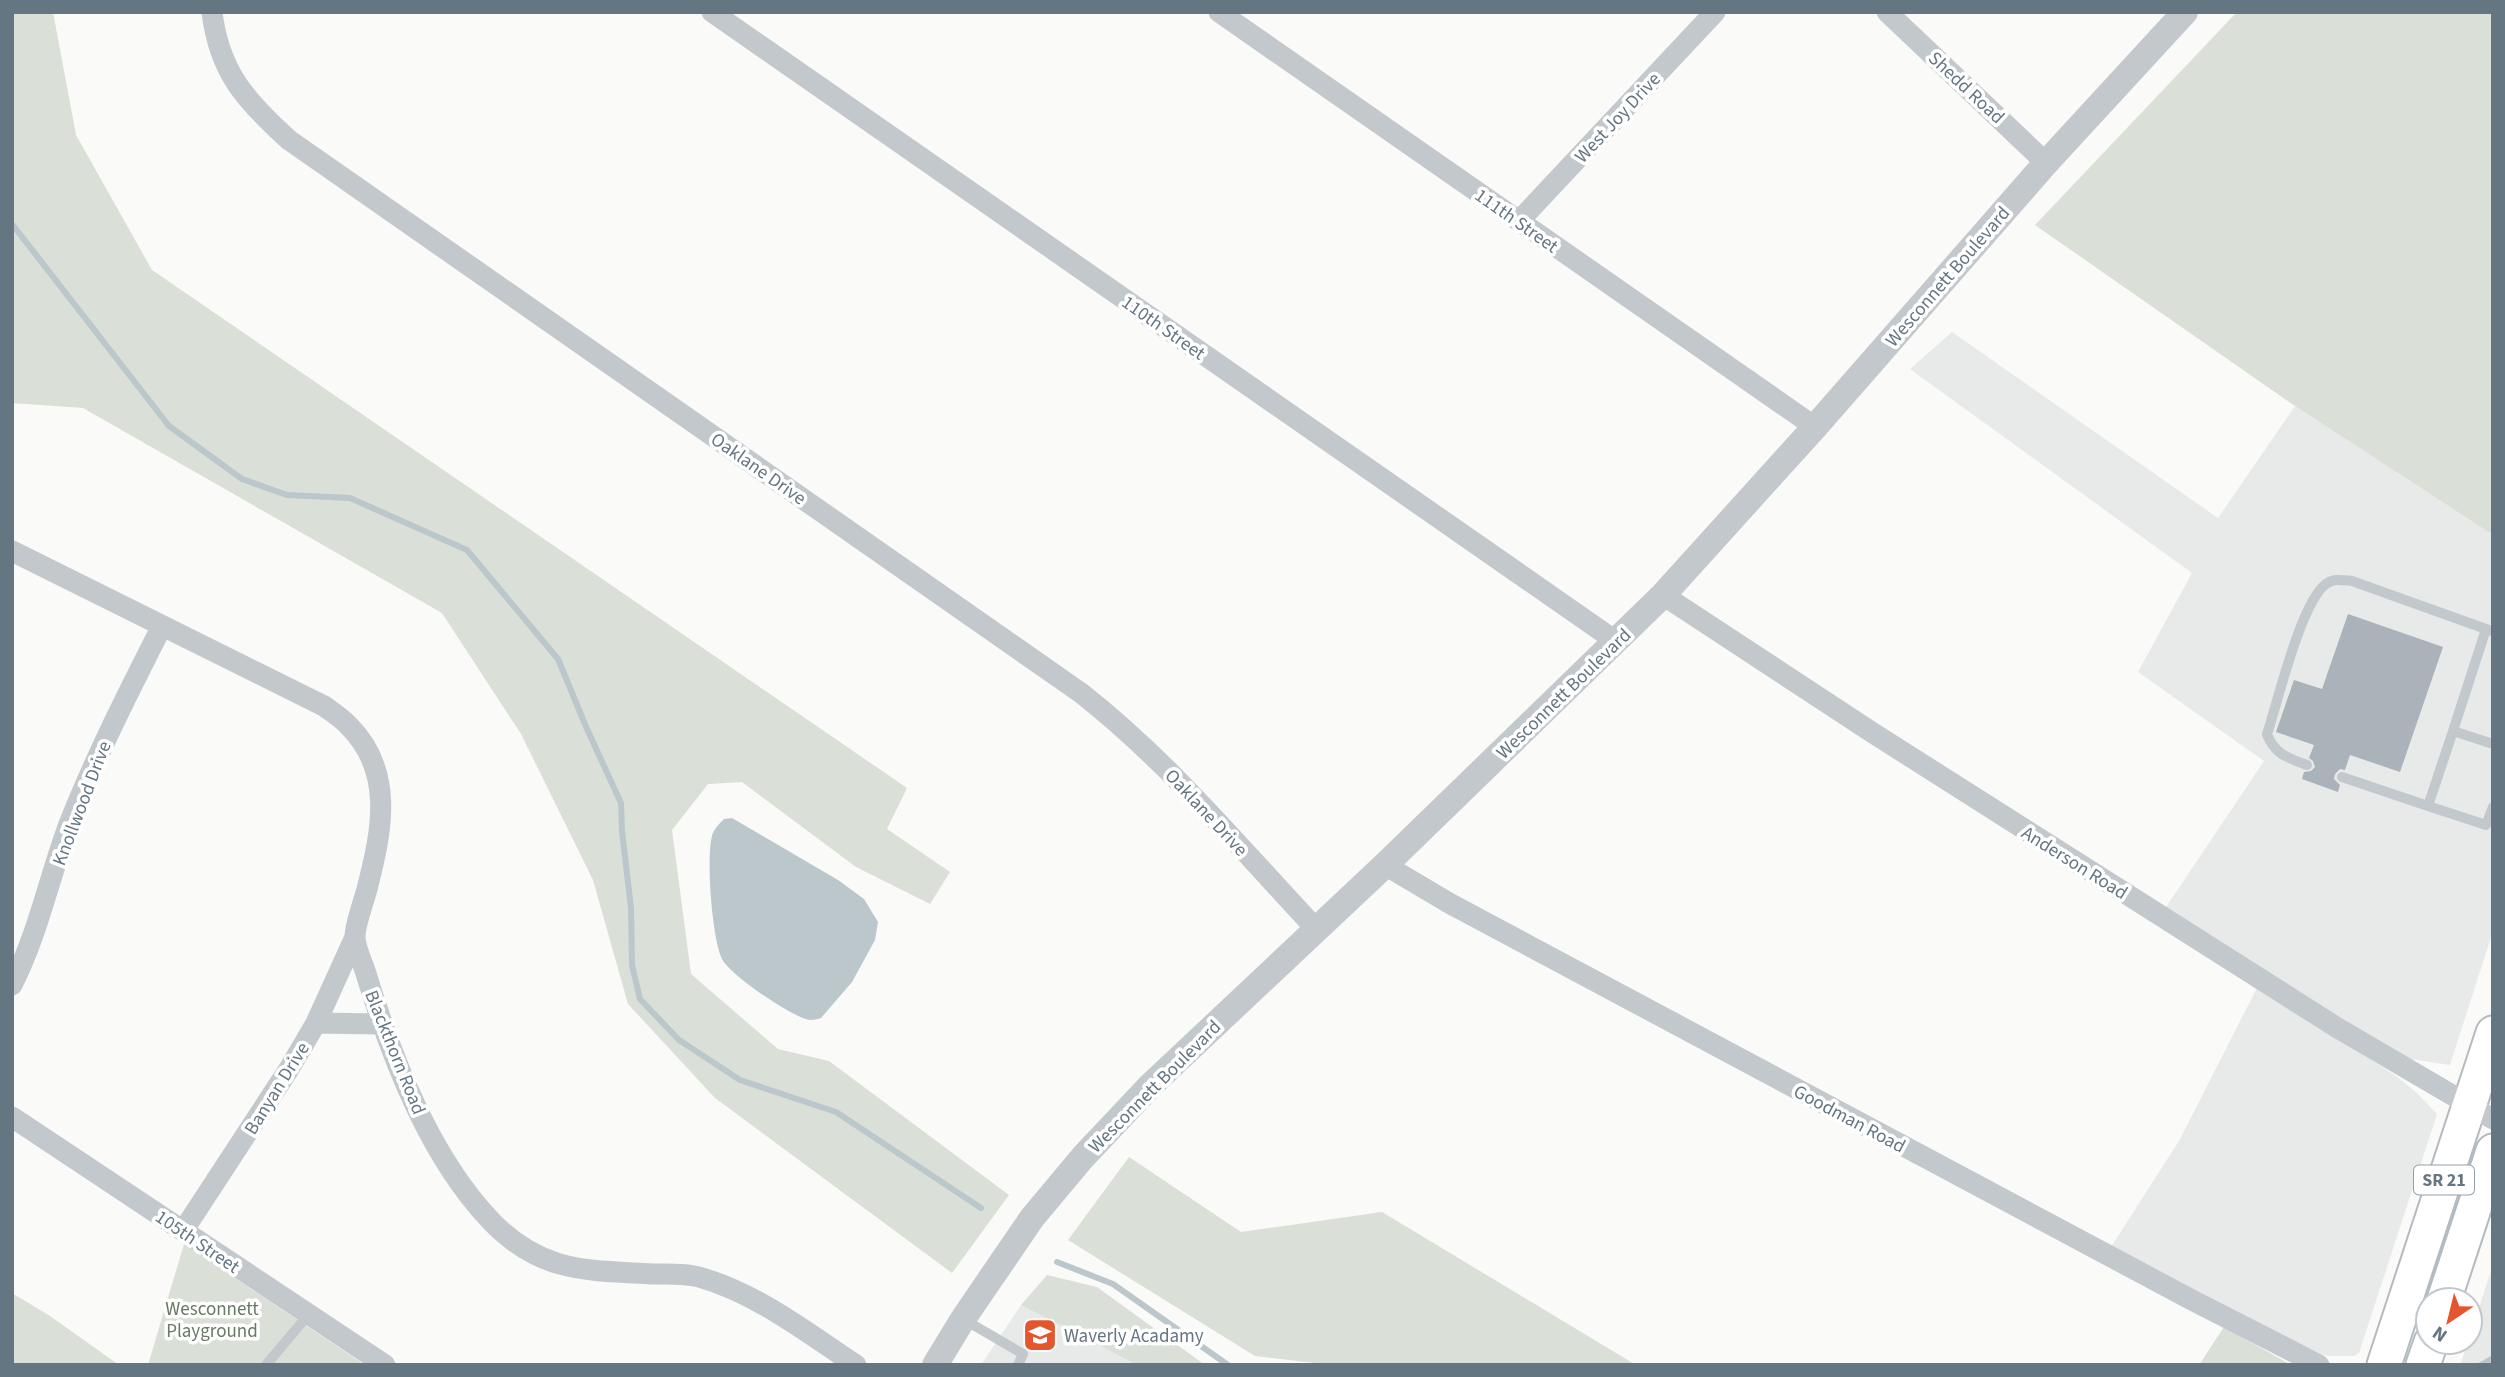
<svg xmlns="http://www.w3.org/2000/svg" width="2505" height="1377" viewBox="0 0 2505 1377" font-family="'Source Sans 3',sans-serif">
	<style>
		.built { fill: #e8e9e9 }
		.green { fill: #dadfd7 }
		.water { fill: #bbc7cb }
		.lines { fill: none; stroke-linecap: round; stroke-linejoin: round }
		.stream { stroke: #bbc7cb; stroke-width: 6 }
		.building { fill: #aab3b9 }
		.primary-casing { stroke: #b5babe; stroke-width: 37 }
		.service { stroke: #c3c8cc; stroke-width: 10 }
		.minor { stroke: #c3c8cc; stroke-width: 21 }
		.tertiary { stroke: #c3c8cc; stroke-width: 26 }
		.primary { stroke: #fff; stroke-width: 33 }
		.labels { text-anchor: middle; stroke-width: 7; stroke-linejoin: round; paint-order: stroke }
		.shield { fill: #fff; stroke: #939fa8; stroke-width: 2 }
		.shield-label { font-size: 18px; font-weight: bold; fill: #657683 }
		.street-label { font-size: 19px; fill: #657683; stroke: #fff }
		.park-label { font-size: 19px; fill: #687a64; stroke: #fff }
		.poi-label { font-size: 19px; fill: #657683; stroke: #fff; text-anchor: start }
	</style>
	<rect width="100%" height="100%" fill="#fafaf8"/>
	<path class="built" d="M1952,332L2218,518L2295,406L2493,535V931L2450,1065L2404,1058L2166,907L2264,761L2138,672L2192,573L1910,369Z
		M2258,986L2396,1076L2417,1093L2437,1114L2359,1353L2354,1356H2329L2312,1352L2111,1247L2179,1141Z
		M2493,1265V1365H2460L2468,1342H2470V1335Z
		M1021,1305L1137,1365H981Z"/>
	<path class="green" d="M12,12H53L76,135L152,270L907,788L887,829L950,872L930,904L856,867L742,782L708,784L672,830L691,974L778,1049L829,1061L1009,1195L952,1273L715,1098L628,1004L593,880L521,734L442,613L83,408L12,403Z
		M2237,12H2493V535L2295,406L2035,225Z
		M1129,1157L1241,1232L1382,1212L1636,1365H1331L1255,1356L1068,1240Z
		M184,1244L365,1365H148Z
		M1047,1275L1097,1287L1205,1365H1137L1021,1305Z
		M12,1293L50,1316L119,1365H12Z
		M2224,1327L2291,1365H2199Z"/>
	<path class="water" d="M732,818L838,880L864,899L878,922L875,940L852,982L821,1018C817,1019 814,1020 810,1020C793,1018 730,975 722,959C712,939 706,858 712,836C713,830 720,823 724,819Z"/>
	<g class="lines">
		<path class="stream" d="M12,224L169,426L242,479L287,495L350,498L467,550L558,659L587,729L621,803L622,831L631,908L632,965L640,999L679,1040L740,1080L836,1112L981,1208
			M1057,1262L1113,1284L1228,1365
			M2481,1365L2493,1358"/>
	</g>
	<path class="building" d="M2348,614L2443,647L2400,772L2350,755L2345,770L2340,769L2335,774L2334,779L2340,785L2338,792L2302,779L2304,772L2311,771L2315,767L2313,761L2309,758L2314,745L2276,732L2294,680L2322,689Z"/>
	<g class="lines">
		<g class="primary-casing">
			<path id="primary" d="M2444,1300L2493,1151
				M2384,1365L2493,1033
				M2423,1365L2431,1342"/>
		</g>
		<path class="service" d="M2492,631L2486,629L2453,731L2493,744
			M2453,731L2428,806L2486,825L2493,807
			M2307,765C2288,758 2274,754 2267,734C2278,701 2301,602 2326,584C2334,578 2342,580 2352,581L2486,629
			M2342,777L2428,806
			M963,1319L1023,1354L1018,1365
			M266,1365L309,1314"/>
		<path class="minor" d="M212,12C219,72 246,101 289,140L1081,693C1169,762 1241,849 1317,930
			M712,12L1617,642
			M1219,12L1815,427
			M1887,12L2046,163
			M1519,221L1715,12
			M12,551L324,706C332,712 342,718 349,726C394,771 382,830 368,885C365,899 355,923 355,937C355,949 364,965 367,977C393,1061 430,1157 491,1221C541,1273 586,1270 652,1274C667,1274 685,1273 699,1277C758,1294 806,1332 856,1365
			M1663,595L1873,733L2336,1027L2493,1119
			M1385,865L1449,903L2190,1299L2319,1365
			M12,985C38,934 49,878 69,824C96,756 129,691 162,626
			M316,1023L381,1024
			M12,1117L385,1365
			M183,1231L289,1069L316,1023L355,937"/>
		<path class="tertiary" d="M935,1365L963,1319L1032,1218L1083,1157L1150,1086L1385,865L1663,595L1815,427L2046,163L2185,12"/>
		<use href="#primary" class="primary"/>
	</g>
	<defs>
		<g id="school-square" transform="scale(1.75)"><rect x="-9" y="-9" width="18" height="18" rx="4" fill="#e4572e" stroke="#fff"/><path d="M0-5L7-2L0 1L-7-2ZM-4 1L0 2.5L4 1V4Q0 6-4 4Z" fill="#fff"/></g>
	</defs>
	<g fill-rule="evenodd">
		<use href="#school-square" x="1040" y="1335"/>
	</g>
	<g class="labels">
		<rect class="shield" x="2414" y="1165.5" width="60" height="29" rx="5"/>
		<g class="shield-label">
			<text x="2444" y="1186">SR 21</text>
		</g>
		<g class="street-label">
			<text transform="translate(1967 87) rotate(43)" y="7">Shedd Road</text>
			<text transform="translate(1617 117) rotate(-47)" y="7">West Joy Drive</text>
			<text transform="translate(1517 220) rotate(35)" y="7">111th Street</text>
			<text transform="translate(1947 276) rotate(-49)" y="7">Wesconnett Boulevard</text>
			<text transform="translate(1164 327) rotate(35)" y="7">110th Street</text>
			<text transform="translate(759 468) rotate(35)" y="7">Oaklane Drive</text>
			<text transform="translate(1563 693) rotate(-44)" y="7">Wesconnett Boulevard</text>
			<text transform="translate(81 803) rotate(-69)" y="7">Knollwood Drive</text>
			<text transform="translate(1207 812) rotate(47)" y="7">Oaklane Drive</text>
			<text transform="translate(2075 862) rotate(32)" y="7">Anderson Road</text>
			<text transform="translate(396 1052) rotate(68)" y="7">Blackthorn Road</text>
			<text transform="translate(1154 1086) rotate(-45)" y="7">Wesconnett Boulevard</text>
			<text transform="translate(276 1088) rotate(-58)" y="7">Banyan Drive</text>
			<text transform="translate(1850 1118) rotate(28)" y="7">Goodman Road</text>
			<text transform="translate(198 1241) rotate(34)" y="7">105th Street</text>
		</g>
		<g class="park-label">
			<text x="212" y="1315">Wesconnett<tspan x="212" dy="22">Playground</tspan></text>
		</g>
		<g class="poi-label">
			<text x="1064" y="1342">Waverly Acadamy</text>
		</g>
	</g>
	<rect width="2505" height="1377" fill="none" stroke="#657683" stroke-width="28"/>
	<g transform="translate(2449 1321) rotate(215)"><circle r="33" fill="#ffffff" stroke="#c1c8cd" stroke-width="2"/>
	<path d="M0-5L12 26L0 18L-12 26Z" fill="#e4572e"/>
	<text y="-10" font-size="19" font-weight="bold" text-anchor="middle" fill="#657683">N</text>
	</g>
</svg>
